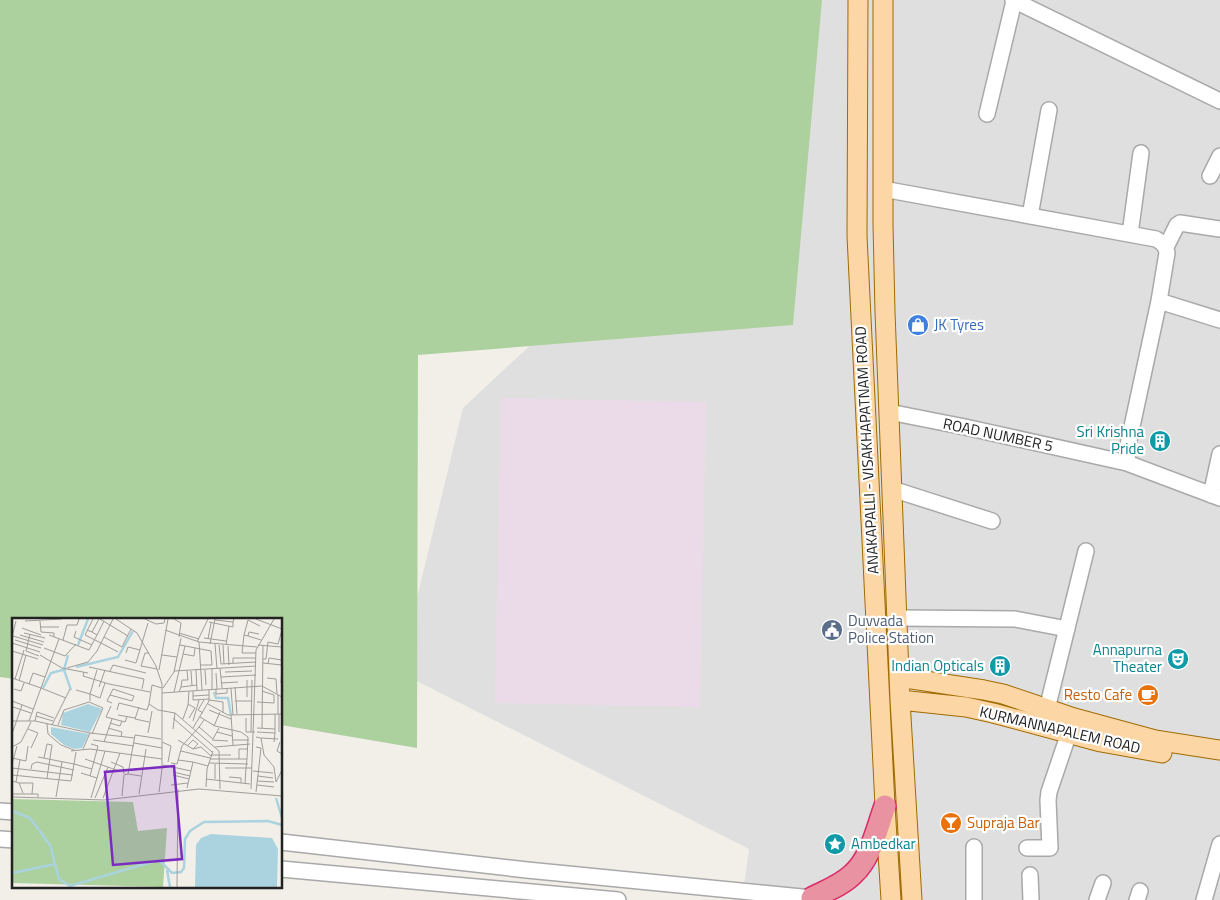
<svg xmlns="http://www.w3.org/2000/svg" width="1220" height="900" viewBox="0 0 1220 900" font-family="'Titillium Web',sans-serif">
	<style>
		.residential { fill: #e0dfdf }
		.industrial { fill: #ebdbe8 }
		.forest { fill: #add19e }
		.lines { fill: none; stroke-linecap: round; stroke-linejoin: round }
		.minor-casing { stroke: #a9a9a9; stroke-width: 18 }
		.major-casing { stroke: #a06b00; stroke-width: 21 }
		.highway-casing { stroke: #dc2a67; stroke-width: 24 }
		.minor { stroke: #fff; stroke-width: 15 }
		.major { stroke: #fcd6a4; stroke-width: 19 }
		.highway { stroke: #e892a2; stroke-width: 21 }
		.labels { text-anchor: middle; stroke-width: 4.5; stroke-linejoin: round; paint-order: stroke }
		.shop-label { font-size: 15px; fill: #366cbe; stroke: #fff; text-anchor: start }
		.culture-label { font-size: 15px; fill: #0d838f; stroke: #fff; text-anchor: end }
		.street-label { font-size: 15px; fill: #222; stroke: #fff }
		.service-label { font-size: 15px; fill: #4e5e75; stroke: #fff; text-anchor: start }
		.food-label { font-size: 15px; fill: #c56008; stroke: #fff; text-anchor: end }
		.inset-river { fill: none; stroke: #aad3df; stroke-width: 2.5 }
		.inset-road { fill: none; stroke: #9f9d99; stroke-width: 1 }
		.view { fill: #7b2cbf; fill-opacity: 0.15; stroke: #7b2cbf; stroke-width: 2.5 }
		.inset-edge { fill: none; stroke: #222; stroke-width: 2.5 }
	</style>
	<rect width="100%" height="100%" fill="#f2efe9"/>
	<path class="residential" d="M790,0H1220V900H742L749,849L399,672L463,408L787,105Z"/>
	<path class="industrial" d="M501,398L706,402L700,707L495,703Z"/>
	<path class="forest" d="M0,0H822L793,325L418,355L417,748L281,725V619H14V679L0,677Z"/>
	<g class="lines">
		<g class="minor-casing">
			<path id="minor" d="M1013,0L1220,101
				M987,114L1014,1
				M1210,176L1220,156
				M883,189L1156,239C1163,243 1166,246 1167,253L1159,301
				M1030,216L1049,110
				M1130,234L1141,153
				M1166,247L1177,225L1180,223L1220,229
				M889,412L965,427L1127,463L1220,498
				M1127,463L1128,445L1159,301L1220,320
				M892,489L992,521
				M1211,495L1220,454
				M897,618L1015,619L1067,629
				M1047,709L1086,551
				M0,811L14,812
				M0,839L14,840
				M281,842L527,870L822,899
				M974,847V900
				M1027,848H1050L1048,800L1049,792L1072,724
				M281,869L618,900
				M1030,875L1031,900
				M1097,900L1103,883
				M1137,900L1140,891
				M1204,900L1220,844"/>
		</g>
		<g class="major-casing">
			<path id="major" d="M858,0L857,236L885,806L891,900
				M883,0V225L885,312L900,700L912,900
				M899,677L984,690L1003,694L1074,718L1155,740L1220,750
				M900,700L966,707L993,713L1101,742L1162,753"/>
		</g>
		<g class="highway-casing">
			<path id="highway" d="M812,898C826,891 842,885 853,874C871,858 877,828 885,806"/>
		</g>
		<use href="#minor" class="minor"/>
		<use href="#major" class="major"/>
		<use href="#highway" class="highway"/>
	</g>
	<defs>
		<g id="shop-disc" transform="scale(1.125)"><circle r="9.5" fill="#3f7fe0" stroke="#fff"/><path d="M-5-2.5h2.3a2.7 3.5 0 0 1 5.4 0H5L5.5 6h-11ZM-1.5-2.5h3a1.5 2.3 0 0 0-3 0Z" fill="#fff"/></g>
		<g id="building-disc" transform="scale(1.125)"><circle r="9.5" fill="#0f9aa8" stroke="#fff"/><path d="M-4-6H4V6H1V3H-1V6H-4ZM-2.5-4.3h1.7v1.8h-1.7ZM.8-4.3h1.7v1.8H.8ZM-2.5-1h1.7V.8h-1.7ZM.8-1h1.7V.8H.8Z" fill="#fff"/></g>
		<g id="civic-disc" transform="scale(1.125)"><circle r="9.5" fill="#5c6f8a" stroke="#fff"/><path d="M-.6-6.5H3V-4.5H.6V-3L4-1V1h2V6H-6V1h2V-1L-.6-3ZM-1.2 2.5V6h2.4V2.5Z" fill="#fff"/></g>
		<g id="theatre-disc" transform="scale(1.125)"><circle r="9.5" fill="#0f9aa8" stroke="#fff"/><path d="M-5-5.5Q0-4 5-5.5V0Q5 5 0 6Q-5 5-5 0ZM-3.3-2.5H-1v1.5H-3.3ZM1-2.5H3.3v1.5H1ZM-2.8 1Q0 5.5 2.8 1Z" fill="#fff"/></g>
		<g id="cafe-disc" transform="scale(1.125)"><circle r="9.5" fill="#e8710a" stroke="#fff"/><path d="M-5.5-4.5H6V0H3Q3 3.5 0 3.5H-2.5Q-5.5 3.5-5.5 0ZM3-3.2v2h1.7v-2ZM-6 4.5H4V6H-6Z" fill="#fff"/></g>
		<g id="bar-disc" transform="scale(1.125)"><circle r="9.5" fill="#e8710a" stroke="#fff"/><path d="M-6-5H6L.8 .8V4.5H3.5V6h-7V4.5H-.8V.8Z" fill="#fff"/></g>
		<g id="sight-disc" transform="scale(1.125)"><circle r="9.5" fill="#0f9aa8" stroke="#fff"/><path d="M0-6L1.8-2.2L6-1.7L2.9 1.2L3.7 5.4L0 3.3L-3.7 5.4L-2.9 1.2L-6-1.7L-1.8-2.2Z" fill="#fff"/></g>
	</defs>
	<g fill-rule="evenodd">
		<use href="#shop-disc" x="918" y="325"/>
		<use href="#building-disc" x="1160" y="441"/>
		<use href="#civic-disc" x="832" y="630"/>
		<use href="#theatre-disc" x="1178" y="659"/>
		<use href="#building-disc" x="1000" y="666"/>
		<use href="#cafe-disc" x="1148" y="695"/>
		<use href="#bar-disc" x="951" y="823"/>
		<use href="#sight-disc" x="835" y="844"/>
	</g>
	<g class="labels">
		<g class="shop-label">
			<text x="934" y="330">JK Tyres</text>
		</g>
		<g class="culture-label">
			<text x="1144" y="437">Sri Krishna<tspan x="1144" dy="17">Pride</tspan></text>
			<text x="1162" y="655">Annapurna<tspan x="1162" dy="17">Theater</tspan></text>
			<text x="984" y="671">Indian Opticals</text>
			<text x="851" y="849" text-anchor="start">Ambedkar</text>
		</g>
		<g class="street-label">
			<text transform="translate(998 435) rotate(12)" y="5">ROAD NUMBER 5</text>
			<text transform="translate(867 450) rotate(-93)" y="5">ANAKAPALLI - VISAKHAPATNAM ROAD</text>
			<text transform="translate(1060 730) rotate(13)" y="5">KURMANNAPALEM ROAD</text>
		</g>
		<g class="service-label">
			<text x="848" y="626">Duvvada<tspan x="848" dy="17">Police Station</tspan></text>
		</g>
		<g class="food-label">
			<text x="1132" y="700">Resto Cafe</text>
			<text x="967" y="828" text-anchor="start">Supraja Bar</text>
		</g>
	</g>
	<g transform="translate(12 618)">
		<rect width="270" height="270" fill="#f2efe9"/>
		<path d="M0,181L121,184L126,213L155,210L151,269L0,265Z" fill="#add19e"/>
		<path d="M76,86L90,91L78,114L49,107L51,95ZM39,109L77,116L70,130L63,131L52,127L39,116ZM199,216L260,220L266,231L265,269H183L184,227L189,220Z" fill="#aad3df"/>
		<path class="inset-river" d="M66,27L76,1M56,37L52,52L59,72M64,49L106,39L121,13M31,70L39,55L54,51M202,74L204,80H216L219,97M264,180L270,200M0,193L18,200L38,227L47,261L58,268L143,243H148L160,255L169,254L172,250L173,221L178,213L192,204L256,203L270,207M155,252L158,269M0,255L44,246"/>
		<path class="inset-road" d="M88,1L116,18M104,1L125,15L144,48L150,66V151L147,174M133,1L144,6L152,5L153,1M162,1L169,5L167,19M244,1L270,11M203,2L221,4L222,1M13,3L50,1M28,3L29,14L42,15V19M197,4L221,9V4M28,9H47M10,10L29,17M75,12L80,14L87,1M153,12L187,24L245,29M64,13L62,19L80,27M80,14L85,17L92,3M12,15L33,20M167,15L187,21M18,16L14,33L27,38M247,16L237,14L236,18L249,22M8,17L32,24M37,17L77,32L85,17M232,17L230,35H244M1,18L31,27M236,18L232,17L236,2L248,8M0,19L4,3M92,19L101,1M192,20L214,23M196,21L199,5M3,22L29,30M51,22L55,7H65L67,1M185,24L196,1M187,24L190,72M0,25L28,34M198,26L203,1M203,26L205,51M168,27L199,33L200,47H188M207,27L209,46L244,44M211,27L212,46M214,27L217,8M246,27L270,29M216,28L217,47M32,30L53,38L64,26M0,33L26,41M106,34L89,25L92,19L110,29L119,11M114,35L116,29L128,32M137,35H133L129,48L145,51M171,36L182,38L183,30M28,37L50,50L76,55M150,37L165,39M251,41H254L256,24L266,26L270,12M113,42L124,45L136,5M221,45V40H244M251,45L270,47M256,46L257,40L270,42M77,49L132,61L130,71M55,50L76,44L85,33L89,25L73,17L81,1M200,50V71M208,50L210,70M85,52L78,76L88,80L93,65M147,52L156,1M184,52L185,72M193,52L194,67M98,53L101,47L134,55M162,53L244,48M179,53L180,68M72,54L71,58L97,66L138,74M213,54L240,53M204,55L205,71M209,59L244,57M0,60L29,70L47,21M255,60L264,61L265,76M3,61L12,32M240,62L239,114H243M7,63L14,37M209,65L226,64M269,65L270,48M17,66L21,55L33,59M87,69L93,52M169,69L170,62H176L175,53M223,69L225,96M150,70L140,67L137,86L146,92L163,95L207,133L208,171M151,70L162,54L169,20M219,70L221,97M2,71L9,73L12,65M204,71V76L215,75V70M64,72L78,76V83M181,73V82L197,81M162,74L173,28M167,74L169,69L185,67M150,75L250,68L270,79M98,77L120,83L122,78L101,71M181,78L197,77M235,79V62M197,82L211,84V95M0,83L21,91M223,83H240M245,84L262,85V77L250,73M100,85L95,83L101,71M176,86L183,90L177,100M196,86L216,97L270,96M99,88L94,99L113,104L115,99M1,89L19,95M127,89L123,101L137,104M105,92L107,85L135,92L137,86M197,92L219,101M191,95L186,92L192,82M266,96V77M106,97L123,100M219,97L221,127M24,98L41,103M188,99L203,108L229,114L236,119L235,141M161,100L200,134M234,100V114H239M171,101L176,87L177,73M192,102L187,109L201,121L207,110M0,103H23L78,115L123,120M17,103L29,70L54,80M23,103L25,94L42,100M181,103L187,82M98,105L108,108L110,103M35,106L36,116L49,127L62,132M40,107L58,71M46,107L52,92L77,84L91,90L80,116M202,108L208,94M96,110L110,114L109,119M181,110L197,83V72M245,110L263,111M250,110L251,28M16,111L26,115L19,130M161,111L163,95M205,114L220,118M245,114L263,115L262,124M267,114V96M136,115L140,93M263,115V96M0,116L10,87M244,119L249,120L252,137L262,149L264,164L270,152M249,120L266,121M81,122L122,128M166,122L181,131L189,129L199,138M200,122L216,123M221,122H237M92,124L100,101M150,124L159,128L156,144M268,124L265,133L270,136M122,125L150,130M175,128L181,122L186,126L181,131M0,129L9,124L19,104M203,129L238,126M244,129L249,130L244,174M71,131L78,115M59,133L78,131L150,141M169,133L198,140M199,137H219M26,139L62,146L64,134M0,140L14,143L16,128M32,140L35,126L40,127L35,160M73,141L107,153M198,141H235L234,150H240M227,141V131H236M166,142L181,144M99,144L111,149L112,156M159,145L165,146L170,128L187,109M197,145L236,146M0,146L5,128M151,147L179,153M0,150L61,157M213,150H234L233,165M19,151L20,146L25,144L62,152M241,153L261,155M161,154L178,158M69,155L85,160M0,157L59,163L62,146L80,151M161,157L177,161M78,158L86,128L79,126M129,158L116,156L123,117L149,121M246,158L261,160M217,159L229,160V165M194,161L238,166M203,161V146M0,163L7,165L11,175M245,163L262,164M4,164L8,142M7,165H21L20,176M159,167L176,165M245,167L262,169M194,169L195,151L201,133M175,170L181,144L196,148M239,171L244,32L262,1M0,176H26V179M127,176L134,131M110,178L112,157L116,156M0,179L92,182L187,171L270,178M44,179L50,144M79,180L93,133M83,180L96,149M91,180L108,135M165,269L166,171"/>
		<path class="view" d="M162,148L170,241L101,247L93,154Z"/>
		<rect width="270" height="270" class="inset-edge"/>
	</g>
</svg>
